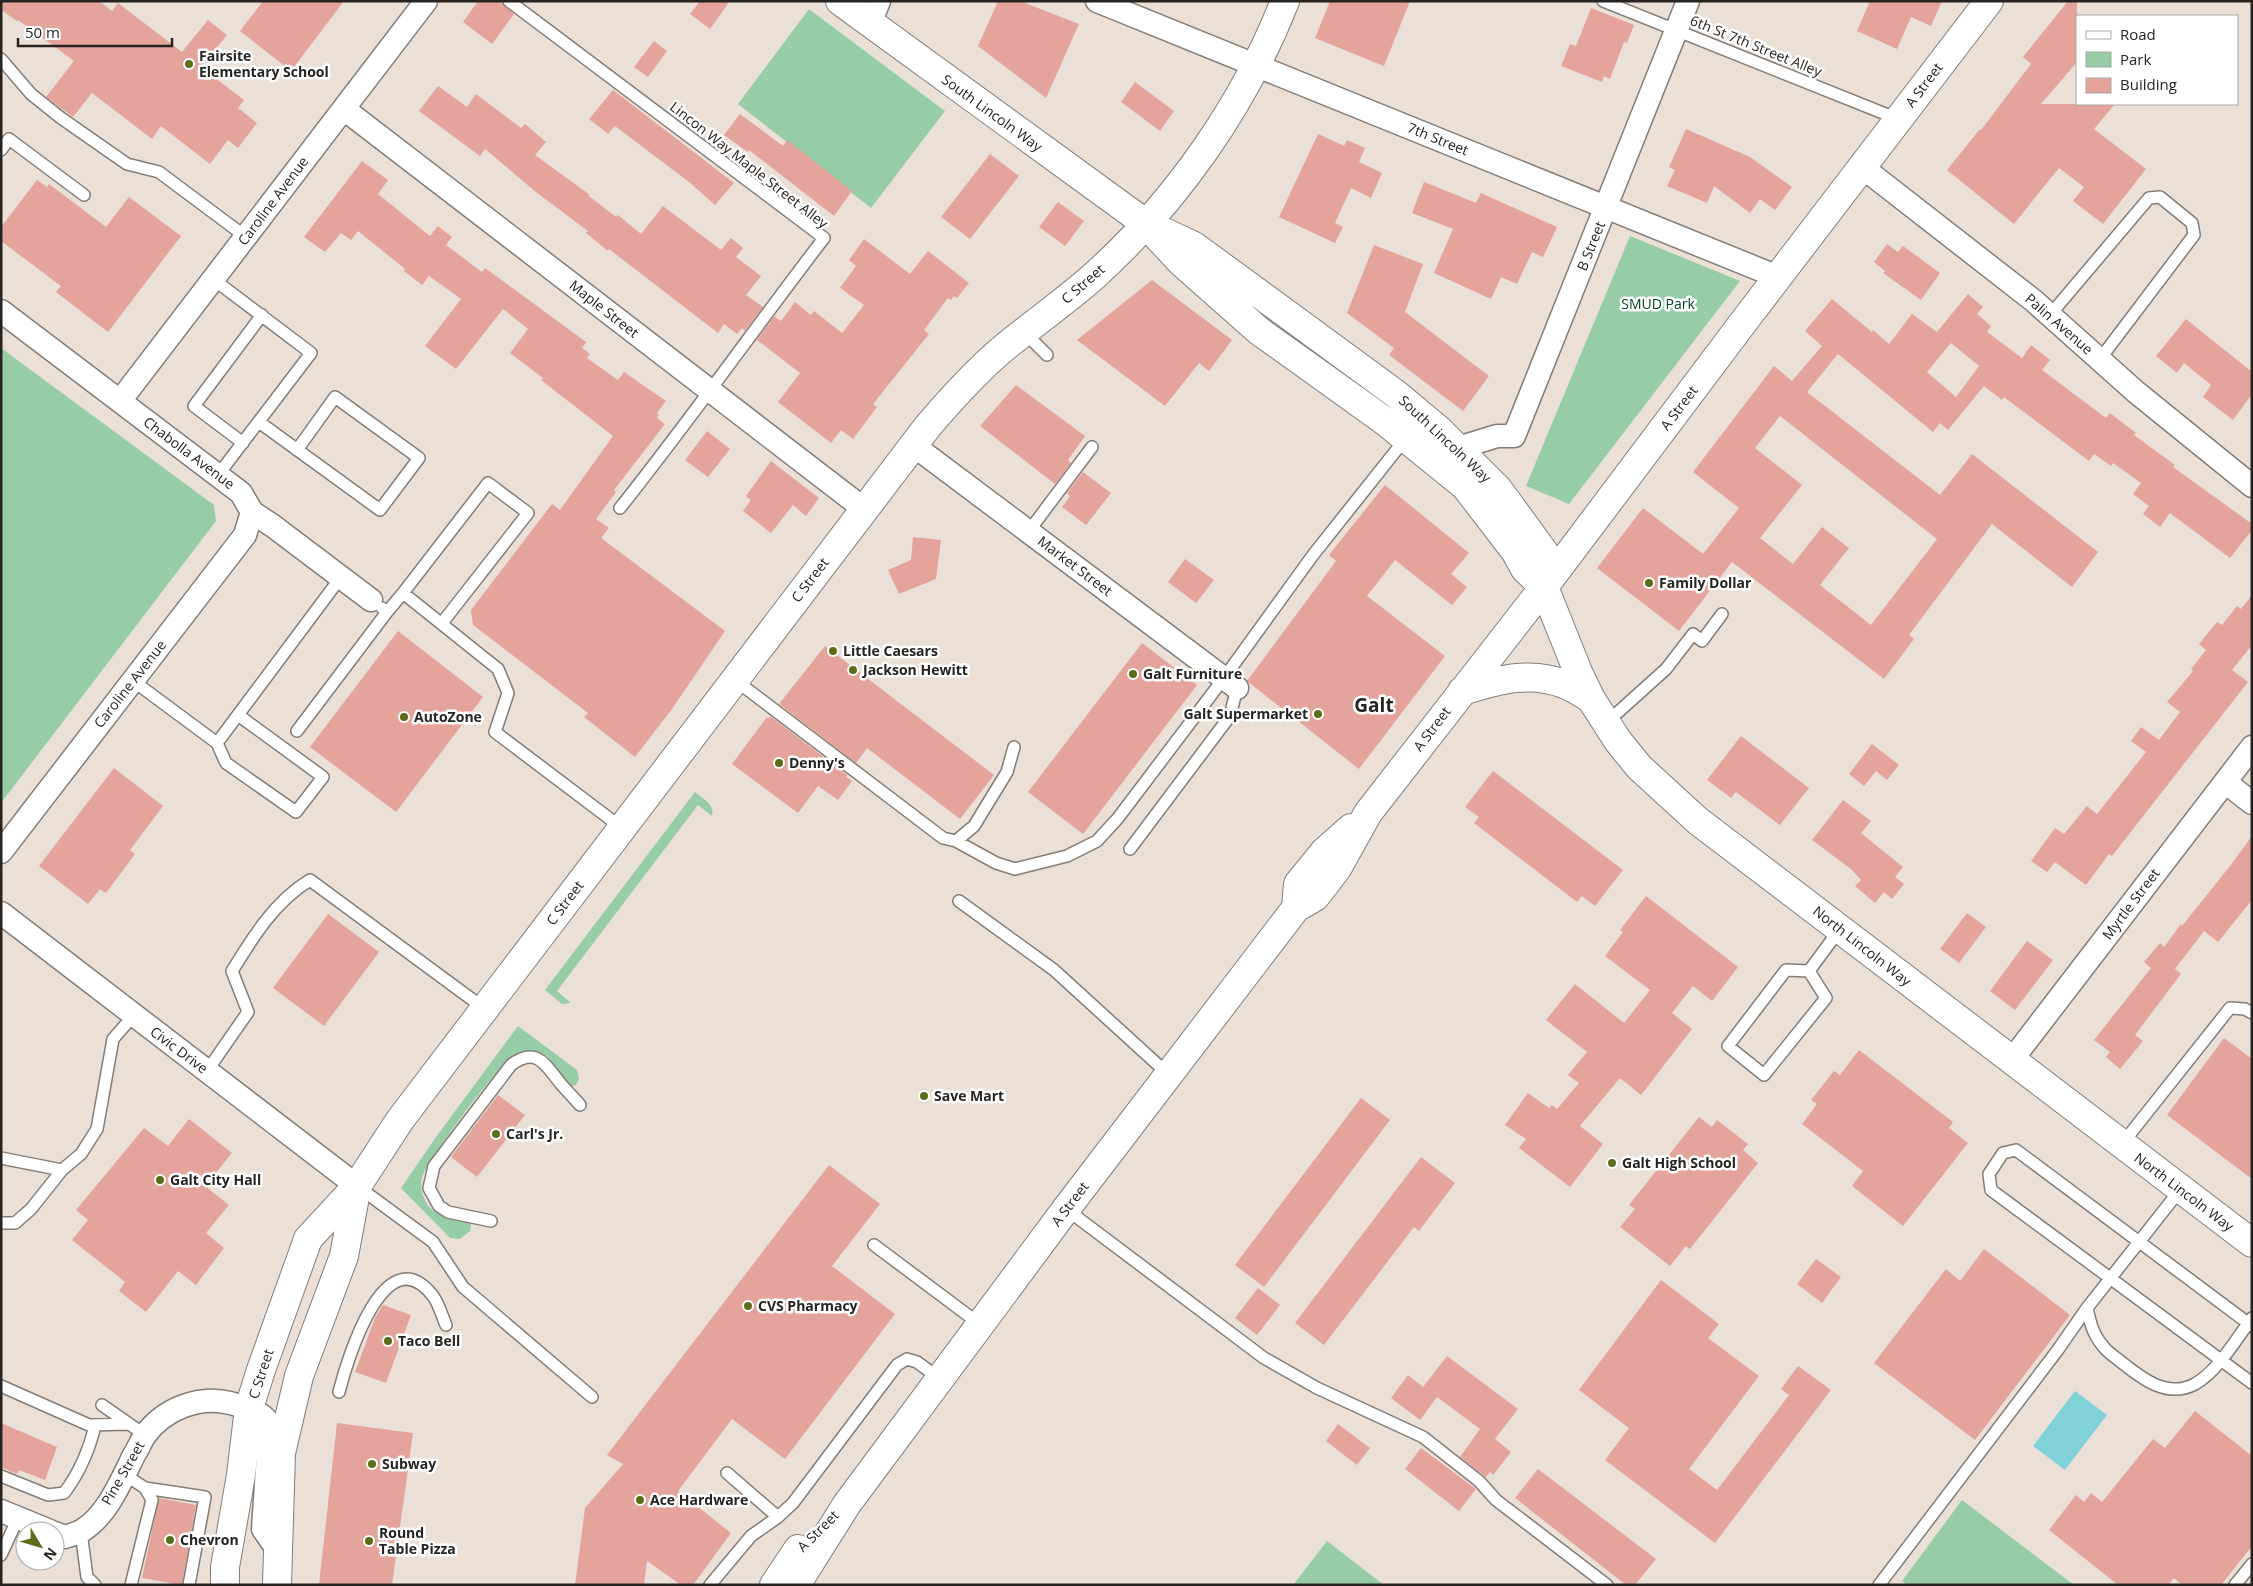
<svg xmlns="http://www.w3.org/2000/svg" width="2253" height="1586" viewBox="0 0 2253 1586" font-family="'Open Sans',sans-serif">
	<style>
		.green { fill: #97cda6 }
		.water { fill: #81d1d9 }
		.building { fill: #e4a39b; fill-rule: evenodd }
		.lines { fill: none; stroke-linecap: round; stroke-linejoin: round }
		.lane-casing { stroke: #857c75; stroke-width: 14 }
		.street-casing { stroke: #857c75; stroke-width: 25 }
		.secondary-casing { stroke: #857c75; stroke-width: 30 }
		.lane { stroke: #fff; stroke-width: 11 }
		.street { stroke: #fff; stroke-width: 22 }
		.secondary { stroke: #fff; stroke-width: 28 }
		.poi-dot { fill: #5d6c17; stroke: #fff; stroke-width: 2 }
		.labels { text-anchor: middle; stroke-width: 5; stroke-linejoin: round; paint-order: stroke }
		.street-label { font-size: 14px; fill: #262320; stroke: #fff }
		.poi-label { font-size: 14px; font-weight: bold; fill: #262320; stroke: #fff; text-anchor: start }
		.park-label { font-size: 14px; fill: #034622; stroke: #fff }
		.district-label { font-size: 19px; font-weight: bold; fill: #262320; stroke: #fff }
	</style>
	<rect width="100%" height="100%" fill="#eae0d8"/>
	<path class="green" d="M809,9L945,111L871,208L738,104Z
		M1630,236L1740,281L1569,504L1526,486Z
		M1,348L214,505L216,521L1,803Z
		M695,792C703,799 715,804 712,816L698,805L557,991L571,1003L562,1004L545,990Z
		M518,1026L577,1070L579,1078L576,1085L570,1086C556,1077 555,1053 533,1051C525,1050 519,1052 512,1057C496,1068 430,1157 423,1175C420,1183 421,1190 424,1198C434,1223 456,1212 471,1224L470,1231L460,1239L450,1238L401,1188L436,1137Z
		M1962,1500L2074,1585H1907L1902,1581Z
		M1327,1541L1384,1585H1293Z"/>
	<path class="water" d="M2075,1391L2107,1415L2065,1470L2033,1446Z"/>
	<path class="building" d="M1,1H99L112,11L118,3L182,52L208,20L227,35L201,67L244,100L238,108L257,123L238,148L228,140L210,164L161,126L152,139L92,93L73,117L46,97L74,61L18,20L17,21L1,10Z
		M263,1H344L291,71L240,31Z
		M478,1H499L514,14L492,44L463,22Z
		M700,1H730L710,29L690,14Z
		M998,1H1020L1079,24L1046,98L978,46Z
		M1330,1H1410L1384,66L1315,38Z
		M1870,1H1942L1931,26L1911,17L1897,49L1857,31Z
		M2068,1H2077V62L2041,104H2115L2094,129L2146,169L2103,224L2073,201L2084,187L2059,168L2014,224L1947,170L1980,129L1981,130L2031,64L2023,57Z
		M1591,8L1634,25L1627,43L1624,42L1610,79L1604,76L1602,82L1561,66L1570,44L1576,46Z
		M654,41L667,51L648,77L634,67Z
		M1135,82L1174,111L1160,131L1121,102Z
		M438,86L467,107L476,94L521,128L525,124L546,142L535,155L590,195L589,196L616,217L618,215L641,234L663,206L721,250L731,238L743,248L736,257L761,276L746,295L763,307L745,331L742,328L737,334L724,324L718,333L609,249L608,251L586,233L588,231L536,192L485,149L480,156L419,111Z
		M613,90L734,183L715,205L689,182L615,126L608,134L589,119Z
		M740,114L783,146L787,140L852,191L834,216L749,150L748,152L724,135Z
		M1686,129L1750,157L1792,187L1775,210L1760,199L1750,213L1714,186L1707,203L1667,186L1675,170L1669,167Z
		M1318,134L1344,146L1347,140L1365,148L1359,162L1382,173L1371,198L1351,188L1335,223L1343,227L1335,243L1279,217Z
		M990,154L1019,176L970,239L941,217Z
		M362,161L388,180L378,194L430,236L438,226L452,237L446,245L482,272L485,268L586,342L582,348L590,354L587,358L618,380L624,372L666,401L657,413L659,415L657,418L665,424L614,490L616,492L596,519L609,528L601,538L725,631L672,709L635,757L584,717L588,713L473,625L471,610L552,504L560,510L613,436L541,380L543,378L510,353L528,329L503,309L456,369L425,346L461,299L429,276L422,285L404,271L405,269L358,231L351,240L341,233L325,252L304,237Z
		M37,180L47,187L49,184L106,227L129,197L181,236L108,332L56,292L61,286L1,241V227Z
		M1424,182L1476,203L1481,193L1557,227L1543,257L1532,252L1517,284L1501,277L1491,299L1434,273L1453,229L1412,213Z
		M1058,202L1084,221L1065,246L1039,227Z
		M864,239L910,274L928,251L969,283L957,298L954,296L951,300L948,298L924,330L929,334L873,404L877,407L853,439L841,430L831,443L778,402L800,373L757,340L774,316L781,321L795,302L811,315L814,311L842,333L864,305L840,288L856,266L849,260Z
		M1887,244L1898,252L1903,246L1940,273L1921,300L1883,273L1885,271L1874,262Z
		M1374,245L1423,264L1405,312L1489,376L1463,411L1389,355L1394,348L1347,313Z
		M1152,280L1232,340L1209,371L1199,363L1165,406L1077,340Z
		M1968,294L1983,307L1977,314L1991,326L1987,332L2022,358L2031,345L2050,360L2042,370L2106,418L2110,413L2136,433L2134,435L2175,465L2173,467L2252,524V530L2230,558L2170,513L2160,527L2143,514L2149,506L2133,494L2141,483L2113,463L2111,466L2094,454L2089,461L2004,397L2002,400L1984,386L1948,430L1940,423L1933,432L1838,354L1807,392L1940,495L1972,454L2098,552L2072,587L1992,524L1909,635L1914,639L1884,679L1732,562L1679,631L1597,568L1643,508L1703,554L1739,508L1693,472L1774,366L1792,381L1822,346L1805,331L1832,299L1872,332L1873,330L1889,344L1912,314L1937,332ZM1951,343L1979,366L1956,397L1927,372ZM1780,416L1937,539L1871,625L1820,585L1849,548L1822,527L1793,564L1760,538L1802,485L1755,448Z
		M2186,319L2252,372V394L2233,420L2203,397L2211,385L2184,363L2177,373L2156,356Z
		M1016,385L1085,436L1068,460L1071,463L1055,484L980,426Z
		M707,431L730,449L708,477L685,460Z
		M771,461L819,498L806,516L793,505L771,533L743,511L751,500L746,496Z
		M1083,472L1111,493L1086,525L1062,507L1070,496L1067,493Z
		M1385,485L1469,553L1451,574L1467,587L1452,605L1395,560L1367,596L1445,656L1359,769L1247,681L1336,561L1329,555Z
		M913,537L941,540L936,579L899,594L888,570L911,560Z
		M1185,559L1214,580L1196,603L1168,582Z
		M2252,595V645L2232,670L2248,682L2112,856L2109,854L2086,885L2055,862L2047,872L2031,861L2055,828L2064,834L2087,806L2097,814L2146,752L2131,741L2141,727L2159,740L2180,712L2167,702L2193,671L2191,669L2206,650L2199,644L2217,622L2222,625L2237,606L2241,609Z
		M398,631L483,697L396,812L310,747Z
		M1142,643L1197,685L1083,834L1028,792Z
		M825,646L994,775L960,819L867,748L856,763L779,704Z
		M770,716L847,775L846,777L852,781L838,800L818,786L798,813L732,764L767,717L768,719Z
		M1741,736L1809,788L1780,825L1736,792L1731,798L1707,780Z
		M1872,744L1899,765L1887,780L1876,771L1864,786L1849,774Z
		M114,768L163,806L130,850L135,854L106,893L100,889L88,904L39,866Z
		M1493,771L1623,870L1595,906L1582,896L1577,902L1474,823L1479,817L1465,807Z
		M1843,800L1871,821L1861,833L1903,867L1895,877L1904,884L1892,899L1884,892L1875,903L1855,886L1861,880L1851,869L1812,840Z
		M2252,836V900L2218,942L2204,931L2175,969L2181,974L2135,1035L2143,1041L2120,1069L2106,1057L2110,1052L2094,1040L2151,968L2144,962L2160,943L2164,947L2181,924L2182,926L2230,866Z
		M1646,896L1738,967L1712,1001L1693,986L1672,1013L1692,1029L1641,1095L1620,1078L1580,1126L1603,1144L1570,1187L1519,1148L1526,1139L1505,1125L1528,1093L1549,1108L1552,1105L1557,1109L1579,1083L1568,1075L1587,1052L1546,1020L1575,984L1624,1023L1650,990L1605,956L1623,932L1620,930Z
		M1967,913L1986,927L1959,963L1940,949Z
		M328,914L379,952L324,1026L273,988Z
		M2027,941L2053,960L2015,1010L1990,991Z
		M2224,1038L2252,1059V1179L2167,1115Z
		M1859,1050L1953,1122L1949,1128L1968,1143L1903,1226L1852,1186L1863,1171L1802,1124L1817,1104L1811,1100L1834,1071L1840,1075Z
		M498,1095L525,1115L477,1177L451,1157Z
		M1361,1098L1390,1120L1264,1287L1235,1265Z
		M1699,1117L1712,1127L1717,1120L1748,1144L1743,1150L1758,1163L1690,1249L1686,1246L1670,1266L1620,1227L1635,1209L1629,1205Z
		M189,1119L232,1153L205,1186L229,1205L206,1233L224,1248L196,1285L178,1271L146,1312L119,1291L125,1282L72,1240L88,1220L76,1210L144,1128L168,1146Z
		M1421,1157L1455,1183L1419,1231L1414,1227L1324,1345L1295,1323Z
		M829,1165L880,1204L832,1266L895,1314L785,1459L732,1419L678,1491L731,1533L693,1585H681L647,1561L644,1585H575L585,1508L623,1464L607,1455Z
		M1984,1249L2070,1315L1975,1440L1874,1363L1946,1269L1960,1281Z
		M1816,1259L1841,1277L1822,1303L1797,1284Z
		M1661,1280L1719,1324L1708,1338L1759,1376L1689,1469L1717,1490L1789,1395L1781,1389L1798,1366L1831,1390L1715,1543L1605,1460L1629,1428L1579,1390Z
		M1258,1288L1280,1305L1257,1335L1235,1318Z
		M383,1305L411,1315L386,1383L355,1372L375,1318Z
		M1447,1356L1518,1409L1495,1439L1511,1452L1493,1475L1490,1472L1486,1477L1460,1457L1480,1429L1437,1397L1420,1420L1391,1398L1408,1375L1423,1387Z
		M2195,1411L2252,1456V1546L2221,1585H2182L2174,1578L2168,1585H2118L2049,1530L2076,1495L2084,1502L2091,1493L2102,1502L2153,1439L2165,1448Z
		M1,1423L57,1447L45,1480L19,1470L17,1474L1,1467Z
		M337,1423L413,1433L392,1585H319Z
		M1338,1424L1370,1448L1357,1465L1326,1441Z
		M1421,1448L1476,1489L1459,1511L1405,1469Z
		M1538,1469L1656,1559L1635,1585H1626L1515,1498Z
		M159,1498L196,1505L182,1585L142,1578Z"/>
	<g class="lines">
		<g class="lane-casing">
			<path id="lane" d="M509,1L824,238C755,328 690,420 620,508
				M1603,1L1898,119
				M1,59L31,94L61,118L127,164L159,172L246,237
				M1,150L9,139L84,195
				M213,279L311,353L218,475
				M2050,315L2149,198L2160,197L2192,223L2194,235L2100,359
				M1024,332L1047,355
				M259,422L380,510L419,458L335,397L297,450
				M243,443L194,406L262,315
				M1029,531L1092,447
				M403,593L488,483L528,513L442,623
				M387,612L403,593L498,669L508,693L495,732L622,828
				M132,680L217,743L341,577
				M735,680L943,838L956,841L974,826L1007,772L1014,747
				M1606,723L1666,669L1693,634L1702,641L1722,614
				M297,731L387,612L382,608
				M217,743L226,763L296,812L323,777L238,715
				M956,841L996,863L1015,869L1067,856L1097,841L1118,818L1224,678L1313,555L1406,438
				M1130,849L1230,716L1237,688
				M959,901L1054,970L1168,1074
				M1809,971L1826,998L1764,1075L1728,1046L1786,970L1809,971L1840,929
				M207,1071L248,1012L232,971C253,937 275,901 310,880L485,1009
				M2122,1144L2230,1008L2245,1009L2252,1013
				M1,1158L62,1170L81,1154L97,1129L113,1039L134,1015
				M357,1186L433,1242L463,1287L592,1397
				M2180,1190L2087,1308C2090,1322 2093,1335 2103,1346C2107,1352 2114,1356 2120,1361C2141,1378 2167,1399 2195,1384C2219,1370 2236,1339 2252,1318
				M1066,1209L1264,1358L1317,1388L1423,1437L1479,1481L1496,1500L1607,1585
				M491,1221L448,1212L439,1206L429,1188L434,1166L511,1065C537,1045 546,1066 561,1084C567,1091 574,1098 580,1105
				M1,1223H15L31,1209L62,1170
				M874,1245L981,1325
				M2252,1326L2016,1150L2003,1153L1989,1174L1991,1190L2252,1383
				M1,1386L89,1425L128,1424
				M339,1392C347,1360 385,1234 433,1296C439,1304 442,1316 446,1325
				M102,1405L145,1435
				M727,1473L778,1517
				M124,1474L145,1488L152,1500L131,1585
				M1,1476L48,1495L64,1493C79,1474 90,1448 95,1425
				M145,1488L205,1497L189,1585
				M81,1532L87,1577L95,1585
				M1,1555L18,1518
				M710,1585L751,1536L778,1517L793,1503L897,1365L907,1359L917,1362L940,1379
				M1879,1585L2057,1351L2087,1308
				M2235,1585L2252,1564"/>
		</g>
		<g class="street-casing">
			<path id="street" d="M1097,1L1778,277
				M870,24L879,1
				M344,109L864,509
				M1862,167L2034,301L2136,392L2252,486
				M1,311L241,493L252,512L273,526L371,600
				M120,401L426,1
				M913,445L1237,688
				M1458,448L1497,436H1514L1688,1
				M2225,782L2252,803
				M1,852L245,535L252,512
				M1,913L357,1186
				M2011,1061L2252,747
				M1,1511L50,1531
				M55,1533L65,1537C70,1535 77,1534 83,1530C108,1514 121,1481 134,1455C138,1449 141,1441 145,1435C164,1409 199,1395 230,1403C245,1407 260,1410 270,1424L263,1529L277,1549"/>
		</g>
		<g class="secondary-casing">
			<path id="secondary" d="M840,1L1145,223L1194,246L1396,394L1439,430L1498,489L1544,552V587L1578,672L1591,699L1618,741L1639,767L1698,821L2252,1243
				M1155,234L1181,262L1259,331L1386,422L1465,486L1515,551L1525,569L1544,587
				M1462,691C1496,681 1529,670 1564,684C1573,687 1583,694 1591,699
				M1296,908L1298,884L1324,852L1351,828
				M225,1585V1567L241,1475L249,1408L261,1370L308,1239L357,1186L400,1120L928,426C952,398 977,370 1005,347C1034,323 1066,301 1094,276C1177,201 1244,105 1285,1
				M277,1585L281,1453L299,1376L344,1256L357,1186
				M774,1585L798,1549
				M796,1585L847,1504L1066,1209L1296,908L1315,897L1326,883L1338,867L1368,813L1544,587L1745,320L1989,1"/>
		</g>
		<use href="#lane" class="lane"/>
		<use href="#street" class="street"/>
		<use href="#secondary" class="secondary"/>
	</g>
	<g class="poi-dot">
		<circle cx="189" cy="64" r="5"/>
		<circle cx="1649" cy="583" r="5"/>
		<circle cx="833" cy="651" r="5"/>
		<circle cx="853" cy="670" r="5"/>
		<circle cx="1133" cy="674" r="5"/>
		<circle cx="1318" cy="714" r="5"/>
		<circle cx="404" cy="717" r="5"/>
		<circle cx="779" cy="763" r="5"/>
		<circle cx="924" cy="1096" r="5"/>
		<circle cx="496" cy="1134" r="5"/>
		<circle cx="1612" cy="1163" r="5"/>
		<circle cx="160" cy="1180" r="5"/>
		<circle cx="748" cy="1306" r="5"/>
		<circle cx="388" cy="1341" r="5"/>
		<circle cx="372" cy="1464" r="5"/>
		<circle cx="640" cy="1500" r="5"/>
		<circle cx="170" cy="1540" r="5"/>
		<circle cx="369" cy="1541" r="5"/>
	</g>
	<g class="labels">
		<g class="street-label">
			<text transform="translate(1756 46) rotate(22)" y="5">6th St 7th Street Alley</text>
			<text transform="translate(1924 85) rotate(-53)" y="5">A Street</text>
			<text transform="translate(992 113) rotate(36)" y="5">South Lincoln Way</text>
			<text transform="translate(1438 139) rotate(22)" y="5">7th Street</text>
			<text transform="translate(749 165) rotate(38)" y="5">Lincon Way Maple Street Alley</text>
			<text transform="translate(273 201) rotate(-53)" y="5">Caroline Avenue</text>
			<text transform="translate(1591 246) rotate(-68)" y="5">B Street</text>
			<text transform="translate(1083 284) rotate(-41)" y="5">C Street</text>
			<text transform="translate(604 309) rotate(38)" y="5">Maple Street</text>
			<text transform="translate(2059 324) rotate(41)" y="5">Palin Avenue</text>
			<text transform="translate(1679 408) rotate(-53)" y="5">A Street</text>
			<text transform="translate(1445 439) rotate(43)" y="5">South Lincoln Way</text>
			<text transform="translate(189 453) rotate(37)" y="5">Chabolla Avenue</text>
			<text transform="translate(1075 566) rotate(37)" y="5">Market Street</text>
			<text transform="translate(810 580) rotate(-53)" y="5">C Street</text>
			<text transform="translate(130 684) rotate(-52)" y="5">Caroline Avenue</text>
			<text transform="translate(1432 729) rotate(-53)" y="5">A Street</text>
			<text transform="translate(565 903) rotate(-53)" y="5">C Street</text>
			<text transform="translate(2131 904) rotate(-53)" y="5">Myrtle Street</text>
			<text transform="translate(1862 946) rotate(38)" y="5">North Lincoln Way</text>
			<text transform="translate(179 1050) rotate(37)" y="5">Civic Drive</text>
			<text transform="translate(2184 1192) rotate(37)" y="5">North Lincoln Way</text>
			<text transform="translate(1070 1204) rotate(-53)" y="5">A Street</text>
			<text transform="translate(261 1374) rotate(-72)" y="5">C Street</text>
			<text transform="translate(123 1473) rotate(-60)" y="5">Pine Street</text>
			<text transform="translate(818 1531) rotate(-45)" y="5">A Street</text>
		</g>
		<g class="poi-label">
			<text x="199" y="61">Fairsite<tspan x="199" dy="16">Elementary School</tspan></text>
			<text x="1659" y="588">Family Dollar</text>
			<text x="843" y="656">Little Caesars</text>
			<text x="863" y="675">Jackson Hewitt</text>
			<text x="1143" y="679">Galt Furniture</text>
			<text x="1308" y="719" text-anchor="end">Galt Supermarket</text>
			<text x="414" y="722">AutoZone</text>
			<text x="789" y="768">Denny's</text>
			<text x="934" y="1101">Save Mart</text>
			<text x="506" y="1139">Carl's Jr.</text>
			<text x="1622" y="1168">Galt High School</text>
			<text x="170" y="1185">Galt City Hall</text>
			<text x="758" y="1311">CVS Pharmacy</text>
			<text x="398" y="1346">Taco Bell</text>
			<text x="382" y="1469">Subway</text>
			<text x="650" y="1505">Ace Hardware</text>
			<text x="379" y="1538">Round<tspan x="379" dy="16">Table Pizza</tspan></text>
			<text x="180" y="1545">Chevron</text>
		</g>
		<g class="park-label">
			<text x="1658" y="309">SMUD Park</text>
		</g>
		<g class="district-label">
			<text x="1374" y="712">Galt</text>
		</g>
	</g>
	<rect width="2253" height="1586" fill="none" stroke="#262320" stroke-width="5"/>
	<rect x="2076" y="15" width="162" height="90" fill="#ffffff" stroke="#a8a7a6"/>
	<rect x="2086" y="31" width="25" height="8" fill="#ffffff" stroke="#a8a7a6"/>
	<text x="2120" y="40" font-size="15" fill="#262320">Road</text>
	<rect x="2086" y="52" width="25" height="15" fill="#97cda6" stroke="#a8a7a6"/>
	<text x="2120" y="65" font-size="15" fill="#262320">Park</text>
	<rect x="2086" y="78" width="25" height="15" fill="#e4a39b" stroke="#a8a7a6"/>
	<text x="2120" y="90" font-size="15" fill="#262320">Building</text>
	<g transform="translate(40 1546) rotate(128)"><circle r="24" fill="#ffffff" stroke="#a8a7a6"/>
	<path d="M0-4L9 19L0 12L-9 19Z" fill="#5d6c17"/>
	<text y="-8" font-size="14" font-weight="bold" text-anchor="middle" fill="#262320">N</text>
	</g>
	<path d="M18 38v8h154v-8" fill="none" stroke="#262320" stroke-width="2.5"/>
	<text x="25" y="38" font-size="15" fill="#262320" stroke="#ffffff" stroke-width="4" paint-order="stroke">50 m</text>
</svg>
